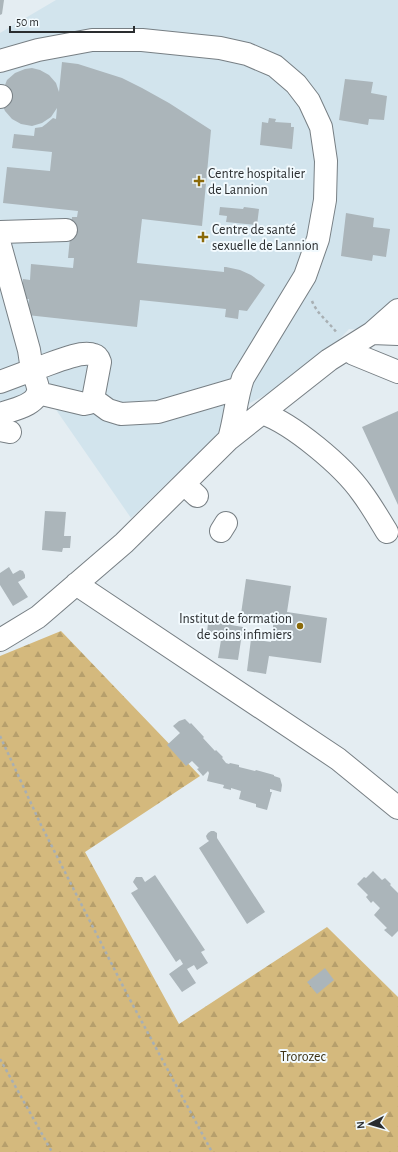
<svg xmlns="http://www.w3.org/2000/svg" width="398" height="1152" viewBox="0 0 398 1152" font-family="'Alegreya Sans',sans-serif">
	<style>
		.built { fill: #d2e4ed }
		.forest { fill: url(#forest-firs) }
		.building { fill: #abb5ba }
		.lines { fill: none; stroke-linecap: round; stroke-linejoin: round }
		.minor-casing { stroke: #777f84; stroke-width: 24 }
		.path { stroke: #a8afb3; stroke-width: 2.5; stroke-dasharray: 3 3; stroke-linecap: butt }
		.minor { stroke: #fff; stroke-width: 22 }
		.poi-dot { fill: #8b6a0a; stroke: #f2fafe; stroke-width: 1.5 }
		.labels { text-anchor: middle; stroke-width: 4; stroke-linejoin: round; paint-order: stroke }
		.poi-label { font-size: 14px; fill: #2a2d2f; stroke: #f2fafe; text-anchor: start }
		.park-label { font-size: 14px; fill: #3d3112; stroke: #f2fafe }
	</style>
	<defs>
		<pattern id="forest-firs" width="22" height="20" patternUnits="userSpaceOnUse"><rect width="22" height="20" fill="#d4b97d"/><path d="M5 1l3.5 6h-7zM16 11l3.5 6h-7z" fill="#b69f6c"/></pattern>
	</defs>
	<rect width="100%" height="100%" fill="#e4edf2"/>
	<path class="built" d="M56,0H398V332L349,329L307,373L250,403L131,518L43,391L0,421V33Z"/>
	<path class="forest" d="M61,631L200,776L85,852L179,1024L327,927L398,997V1152H0V656Z"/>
	<path class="building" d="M0,0H4L2,14L0,15Z
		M62,62L78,64L122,78L142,88L169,103L211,130L202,226L142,219L137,263L224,272V267H226L240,270L251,275L265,285L247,311L239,310L238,319L225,317L226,309L140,300L137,327L27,315L29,299H21L23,279L30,280L31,264L73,268L74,258H68L72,217H77L78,211L3,203L7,167L50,171L52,152L12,148L14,134L34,136L35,128L42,127L46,124L53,118L56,119L57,108L51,117L42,123L32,126L21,124L12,119L5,111L2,104L3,90L7,80L15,73L25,69L32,68L40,70L49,75L56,83L59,92Z
		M345,79L373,82L371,93L387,96L384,120L369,119L368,125L339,120Z
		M269,118L276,119L275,122L291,123V127H294L292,149L260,145L262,122L268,123Z
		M220,207L243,209L244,207L259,209L257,225L226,222L227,216L219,215Z
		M346,213L374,218L373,227L390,229L386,257L373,255L372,261L341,256Z
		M398,411V505L362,427Z
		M45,511L66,512L64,536H71L70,548H63L62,552L42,550Z
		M9,567L13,574L20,570L23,571L25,575V578L18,582L28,597L13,606L0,585V573Z
		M246,579L291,586L287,612L327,618L321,663L269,656L266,674L247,671L251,639L271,642L274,619L241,614Z
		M209,615L232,618L231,625L243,627L238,660L218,658L222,634L207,632Z
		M185,719L190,724L191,723L204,737L203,738L215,751L216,750L223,757L222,758L226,763L229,764L230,763L239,765V767L255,771L256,770L274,775V776L280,778L282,785L281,792L270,789V792H272L267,810L256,807V804L239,799L241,791L231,788V790L223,788L224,785L207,781L209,773L208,771L203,776L197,769L199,768L192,761L186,766L167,745L180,733L173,726L179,721Z
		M211,831H214L217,833V838L265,912L247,924L199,848L209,841L207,839L206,836L208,833Z
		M373,871L382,880L385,878L391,884L390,885L398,893V931L392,937L384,930L387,928L374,915L380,908L373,901L371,903L366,897L368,895L357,884L364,877L366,878Z
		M155,875L205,950L201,952L208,963L197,970L194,965L187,969L196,983L182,992L169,974L183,964L180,959L176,962L131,893L138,889L133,882L134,880L136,877H142L145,882Z
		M325,968L334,980L317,994L307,982Z"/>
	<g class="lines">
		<g class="minor-casing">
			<path id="minor" d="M0,61L38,50L92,40H142L220,48L247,54L275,66L296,84L309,101L321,127L326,161L325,200L318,239L305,276L243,378C236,398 235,419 229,439
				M0,97L1,96
				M0,232L66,230
				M0,245L29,350L32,370C47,366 80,349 94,355C98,356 99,359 100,362L93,399L89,403L84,404L38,393
				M372,333L398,310
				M347,349L354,354L398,372
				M0,382L32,370C34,376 37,382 38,388C40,405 12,410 0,414
				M93,399L108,410L121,414L158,412L240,388
				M262,413C293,424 343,466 362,493C371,505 379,519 387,532
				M0,430L10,432
				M184,484L197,496
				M221,531L226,523
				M76,584L338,759L398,808
				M0,640L38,617L124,543L229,439L329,360L372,333L398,334"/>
		</g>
		<path class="path" d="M312,301C317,314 329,322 337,333
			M0,736L41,825L128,996L212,1152
			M0,1059L52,1152"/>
		<use href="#minor" class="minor"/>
	</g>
	<g class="poi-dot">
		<path d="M197 175h4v4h4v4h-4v4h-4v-4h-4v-4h4z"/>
		<path d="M201 231h4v4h4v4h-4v4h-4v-4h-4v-4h4z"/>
		<circle cx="300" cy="626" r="4"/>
	</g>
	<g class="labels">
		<g class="poi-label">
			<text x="208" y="178">Centre hospitalier<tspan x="208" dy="16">de Lannion</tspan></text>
			<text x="212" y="234">Centre de santé<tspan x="212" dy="16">sexuelle de Lannion</tspan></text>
			<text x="292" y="623" text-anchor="end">Institut de formation<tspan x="292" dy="16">de soins infimiers</tspan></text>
		</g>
		<g class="park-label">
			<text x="303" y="1061">Trorozec</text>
		</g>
	</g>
	<g transform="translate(370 1124) rotate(264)" stroke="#f2fafe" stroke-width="3" paint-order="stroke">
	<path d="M0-3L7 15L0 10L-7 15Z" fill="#2a2d2f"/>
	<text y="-6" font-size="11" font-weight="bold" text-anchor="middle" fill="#2a2d2f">N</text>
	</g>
	<path d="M10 26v6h124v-6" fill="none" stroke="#2a2d2f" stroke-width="2"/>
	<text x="16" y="26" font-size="12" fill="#2a2d2f" stroke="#f2fafe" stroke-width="3" paint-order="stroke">50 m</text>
</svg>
